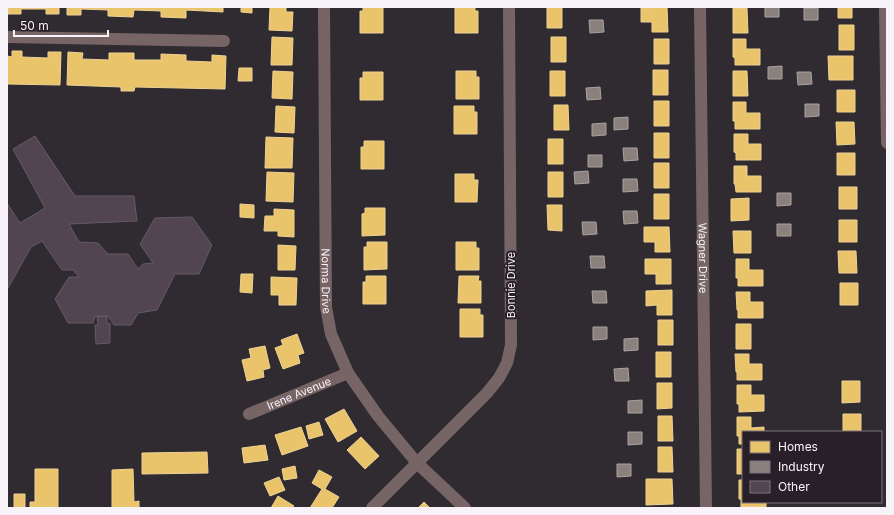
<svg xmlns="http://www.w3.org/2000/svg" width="894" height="515" viewBox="0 0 894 515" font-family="Inter,sans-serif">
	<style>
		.homes { fill: #e9c46a; stroke: #eed295 }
		.industry { fill: #8a817c; stroke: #aba3a2 }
		.building { fill: #524451; stroke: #625d62 }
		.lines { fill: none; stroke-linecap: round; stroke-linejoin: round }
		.minor { stroke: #776565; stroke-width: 12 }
		.labels { text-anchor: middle; stroke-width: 4; stroke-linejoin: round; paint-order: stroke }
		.street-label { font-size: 11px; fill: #f8f2f9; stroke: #281f29 }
	</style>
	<rect width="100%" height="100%" fill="#302b31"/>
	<path class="homes" d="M7,7H59V14H46V9H21V14H8V9H7Z
		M67,7H223V12L186,10V18L161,17V11L134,10L133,17L108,16V10L81,9V15H67Z
		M241,7H252V13L241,12Z
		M270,7H286V12H293L292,31L269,30Z
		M363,7H383V33H360V11H363Z
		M455,7H475V11H478V33H455Z
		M547,7H562V28H547Z
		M667,7L668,32H652V22H641V8Z
		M838,7H852V18H838Z
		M733,8H747L748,33H733Z
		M839,25H854V50H839Z
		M272,37L293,38L292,65H271Z
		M551,37H566V62H551Z
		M654,39H669V64H654Z
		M733,39H746V49H760V65H735V58L733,57Z
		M12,51H22V57L48,58V52H61L60,85L7,84V56L12,57Z
		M68,52L83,53L82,59L109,60V53H134V60H161V54L186,55V61L212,62V55L226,56L225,89L135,87L134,91H121V87L67,85Z
		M828,56H853V80H829Z
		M239,68H252V81H238Z
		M653,70H668V95H653Z
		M273,71L293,72L292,99L272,98Z
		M456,71H476V77H479V99H456Z
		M550,71H565V96H550Z
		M733,71H747L748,96H733Z
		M363,72H383V100H360V78H363Z
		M837,90H855V112H837Z
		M654,101H669V126H654Z
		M733,102H746V113H760V129H735V121H733Z
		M554,105H568L569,130H554Z
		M276,106L295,107L294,133L275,132Z
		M454,106H474V112H477V134H454Z
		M836,122H854L855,144L837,145Z
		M654,133H669V158H654Z
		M734,134H748V144H761V160H736V153L734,152Z
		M266,137L293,138L292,168H265Z
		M548,139H563V164H548Z
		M364,141H384V169H361V147H364Z
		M837,153H855V175H837Z
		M654,163H669V188H654Z
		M734,166H747V176H761V192H736L735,184H734Z
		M267,172L294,173L293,202L266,201Z
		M548,172H563V197H548Z
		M455,174H474V180H478L477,202H455Z
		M839,187H857V209H839Z
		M654,194H669V219H654Z
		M749,198V220L731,221V199Z
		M240,204L254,205V218L240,217Z
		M547,205H562V231L548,230Z
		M365,208H385V235L362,236V214L365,213Z
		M274,209L294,210V237L278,236V231H264L265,216H274Z
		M839,220H857V242H839Z
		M644,227H669L670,252H655V242H644Z
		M733,231H751V253H734Z
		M367,242H387V269L364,270V247H367Z
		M456,242H476V248H479V270H456Z
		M278,245L296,246L295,270H278Z
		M838,251H856L857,273H839Z
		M645,259H671V284H656V274H645Z
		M736,259H749V270H763V286H738V278H736Z
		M241,274H253L252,293L240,292Z
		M366,276H386V304H363V282H366Z
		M459,276H479L478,281H481V303H458Z
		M271,277L297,278L296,305H279V295H271Z
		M840,283H858V305H840Z
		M672,290V315H657V305L646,306V291Z
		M736,292H750V302H763V318H738V310H737Z
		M460,309H480V315H483V337H460Z
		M658,320H673V345H658Z
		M736,324H751V349H736Z
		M297,334L304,353L298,355L300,363L283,369L275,348L283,345L281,340Z
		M265,346L270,368L263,370L264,377L247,381L242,360L251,358L249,349Z
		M656,352H671V377H656Z
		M735,354H749V364H762V380H737V372H736Z
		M842,381H860V402L842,403Z
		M657,383H672V408L657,409Z
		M737,385H751V395H764V411L739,412V404H737Z
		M344,409L357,431L338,442L325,419Z
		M843,414H861V432H843Z
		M658,416H672L673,441H658Z
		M737,417H751V428L764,427V432H743V444H739V436H737Z
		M319,422L323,435L309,439L306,426Z
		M301,427L308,446L282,455L275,435Z
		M361,437L379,456L365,469L347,450Z
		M265,445L268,460L244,463L242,448Z
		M658,447H672L673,472H658Z
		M737,449H743V474H737Z
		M207,452L208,473L142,474V453Z
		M295,466L297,478L284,480L282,469Z
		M35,469H58V508H30V502H35Z
		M133,469L134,502L139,501V508H112V470Z
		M319,470L332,477L325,489L339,497L332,508H310L322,489L312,483Z
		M279,477L285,490L270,496L264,483Z
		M646,479H672L673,504L646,505Z
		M739,480H743V502H766V507H741V499H739Z
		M14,494H25V508H14Z
		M278,496L294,506L292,508H271Z
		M424,502L430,508H418Z"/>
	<path class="industry" d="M765,7H779V17H765Z
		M804,8H818V20H804Z
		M589,20H603L604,32L590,33Z
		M782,66V79H768V67Z
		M797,72H811L812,84L798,85Z
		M600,87L601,99L587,100L586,88Z
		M805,104H819V116L805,117Z
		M628,117V129L614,130V118Z
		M606,123V135L592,136V124Z
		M623,148H637L638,160L624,161Z
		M588,155H602V167H588Z
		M588,171L589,183L575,184L574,172Z
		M623,179H637L638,191L623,192Z
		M777,193H791V205L777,206Z
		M623,211H637L638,223L624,224Z
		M582,222H596L597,234L583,235Z
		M777,224H791V236H777Z
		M590,256H604L605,268H591Z
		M592,291H606L607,303H593Z
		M593,327H607V339L593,340Z
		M638,338V350L624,351V339Z
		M628,368L629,381H615L614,369Z
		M642,400V413H628V401Z
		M628,432H642V444L628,445Z
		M617,464H631V476L617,477Z"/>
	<path class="building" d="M35,136L75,196H134L137,221L69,224L79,242L98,243L108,254H128L138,269L143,264L153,263L140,244L155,218L192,217L212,245L199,274H175L157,310L138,313L131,325H114L108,316L95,317L93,323H68L55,299L69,277H79L73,270H62L42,241L31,247L7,290V203L20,223L45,208L13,149Z
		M97,316H107V324L110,323V343L96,344L95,325H98Z"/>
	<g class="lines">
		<g class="minor">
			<path id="s1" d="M324,7L326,307L331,334L348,373L378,416L417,463L465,508"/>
			<path id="s2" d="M700,7L706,508"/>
			<path d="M885,7L887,143"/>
			<path d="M7,37L224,41"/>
			<path id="s3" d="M249,414L348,373"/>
			<path d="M372,508L487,393L499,378L507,363L511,345L509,7"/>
		</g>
	</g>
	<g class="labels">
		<g class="street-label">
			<text dy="4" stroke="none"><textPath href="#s2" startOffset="251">Wagner Drive</textPath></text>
			<text dy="4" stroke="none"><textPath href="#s1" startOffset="274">Norma Drive</textPath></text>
			<text transform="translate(511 285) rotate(-90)" y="4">Bonnie Drive</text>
			<text dy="4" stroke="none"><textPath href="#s3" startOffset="54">Irene Avenue</textPath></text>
		</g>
	</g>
	<rect width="894" height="515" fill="none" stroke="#f8f2f9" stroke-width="16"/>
	<rect x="742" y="431" width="140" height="72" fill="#281f29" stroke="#7b737c"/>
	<rect x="750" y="441" width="20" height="12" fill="#e9c46a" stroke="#7b737c"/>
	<text x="778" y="451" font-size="12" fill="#f8f2f9">Homes</text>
	<rect x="750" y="461" width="20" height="12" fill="#8a817c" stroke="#7b737c"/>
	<text x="778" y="471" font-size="12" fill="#f8f2f9">Industry</text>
	<rect x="750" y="481" width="20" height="12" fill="#524451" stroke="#7b737c"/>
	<text x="778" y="491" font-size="12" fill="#f8f2f9">Other</text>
	<path d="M14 30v6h94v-6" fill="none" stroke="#f8f2f9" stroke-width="2"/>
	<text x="20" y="30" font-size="12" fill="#f8f2f9" stroke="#281f29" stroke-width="3" paint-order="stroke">50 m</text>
</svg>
